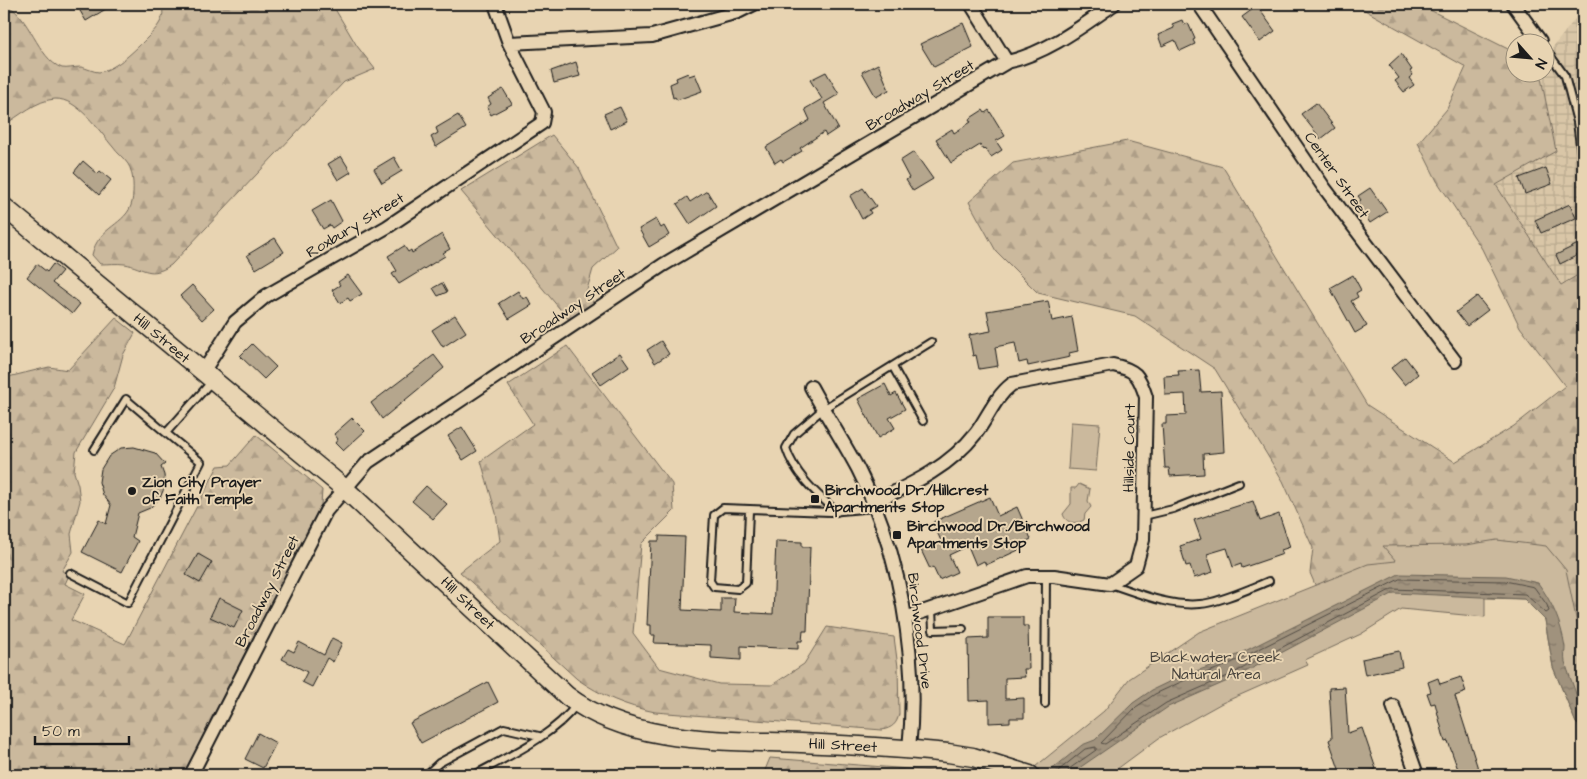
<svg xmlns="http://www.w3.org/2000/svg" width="1587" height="779" viewBox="0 0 1587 779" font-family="'Architects Daughter',sans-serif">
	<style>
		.industrial { fill: url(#industrial-grid) }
		.forest { fill: url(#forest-firs); stroke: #746a5c }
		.park { fill: #cbb99d; stroke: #746a5c }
		.water { fill: url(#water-ripples); stroke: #6b6356 }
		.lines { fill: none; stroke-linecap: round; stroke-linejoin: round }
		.shore { stroke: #514b43; stroke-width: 1 }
		.building { fill: #b5a68d; stroke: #1c1c1c }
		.lane-casing { stroke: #1c1c1c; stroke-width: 10 }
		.street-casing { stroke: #1c1c1c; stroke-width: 16 }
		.secondary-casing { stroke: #1c1c1c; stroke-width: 21 }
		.lane { stroke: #e8d4b2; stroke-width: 6 }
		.street { stroke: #e8d4b2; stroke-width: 12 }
		.secondary { stroke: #e8d4b2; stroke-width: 18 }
		.poi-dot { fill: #1c1c1c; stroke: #e8d4b2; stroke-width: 2 }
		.labels { text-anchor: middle; stroke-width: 4; stroke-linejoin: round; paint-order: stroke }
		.street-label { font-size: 15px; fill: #1c1c1c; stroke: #e8d4b2 }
		.poi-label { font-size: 15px; font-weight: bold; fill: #1c1c1c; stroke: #e8d4b2; text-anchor: start }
		.park-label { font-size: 15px; fill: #48433c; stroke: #e8d4b2 }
	</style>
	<defs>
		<pattern id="industrial-grid" width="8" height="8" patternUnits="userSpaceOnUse" patternTransform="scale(1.25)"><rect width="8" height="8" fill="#d9c6a7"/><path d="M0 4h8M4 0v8" fill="none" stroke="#baaa8f"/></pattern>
		<pattern id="forest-firs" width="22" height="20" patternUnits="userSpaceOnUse" patternTransform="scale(1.25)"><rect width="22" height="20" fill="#cbb99d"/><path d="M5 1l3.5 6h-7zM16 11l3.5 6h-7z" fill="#ae9e87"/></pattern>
		<pattern id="water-ripples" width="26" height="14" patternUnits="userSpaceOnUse" patternTransform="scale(1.25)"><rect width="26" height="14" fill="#a0927d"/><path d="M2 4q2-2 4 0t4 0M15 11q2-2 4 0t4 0" fill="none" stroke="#827666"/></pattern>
	</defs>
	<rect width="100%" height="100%" fill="#e8d4b2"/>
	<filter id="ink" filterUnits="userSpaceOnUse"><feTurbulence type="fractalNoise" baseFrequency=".02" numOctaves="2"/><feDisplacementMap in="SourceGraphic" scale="10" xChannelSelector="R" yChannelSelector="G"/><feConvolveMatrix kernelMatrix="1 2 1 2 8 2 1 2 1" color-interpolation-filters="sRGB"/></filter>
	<g filter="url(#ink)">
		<path class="industrial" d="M1583,9V272L1561,285L1496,185L1556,151L1540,73L1544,72L1545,57Z"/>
		<path class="forest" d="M4,4C30,14 37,59 62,68C67,69 74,67 81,67C86,68 94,72 99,72C117,69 136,49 148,37C157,28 167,17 161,4H332L357,46L375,69L344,82L171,265C150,279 145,268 125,264C117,263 108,264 100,264L92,255C98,226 127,225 132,202C134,191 134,173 128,164C124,158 117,153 113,147C100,132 78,98 55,99C37,100 19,116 4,125Z
			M1354,4H1418L1514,52V72L1540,73L1556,151L1496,185L1561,285L1583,272V712L1538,583L1326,610L1310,573L1313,548L1283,481L1215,369L1135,316L1038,293L996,251L969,202L1013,163L1127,141L1223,167L1367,405L1455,462L1514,426L1565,386L1520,327L1482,249L1437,181L1418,143L1447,109L1466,67Z
			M552,135L579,168L617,247L593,269L586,293L595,304L570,321L461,191Z
			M116,318L135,333L123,355L114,388L76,452L74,472L78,485L80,501L71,534L73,552L62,571L69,575L65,584L85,594L71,620L125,644L218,466L230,465L256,435L322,490L321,505L183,775H4V378L49,367L68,370Z
			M567,346L672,484L674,511L641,544L633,633L659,668L719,684L772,685L804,664L827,627L894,637L898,667L899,714C897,724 892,728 882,730L655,712C625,706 602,696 577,679L460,572L500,541L496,513L481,461L533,424L508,385Z
			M770,758L972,774L976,775H763Z"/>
		<path class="park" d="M1071,422L1100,424L1096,471L1068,469Z
			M1079,484L1090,489L1088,501L1091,507L1085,514L1084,520C1076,524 1066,524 1063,514L1071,504V488H1076Z
			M1497,540L1546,546L1566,570L1583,652V729L1576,723L1553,667L1545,620L1524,599L1485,598V617L1401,609L1361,634L1305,660L1308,665L1222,703L1159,738L1109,775H1025L1104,711L1129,679L1199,632L1368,564L1396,561L1383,546L1466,545Z"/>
		<path class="water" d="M1399,574L1506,576L1538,583C1552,602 1561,622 1565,647C1565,652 1564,657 1565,662C1572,685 1583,706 1583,729L1576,723L1553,667L1545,620L1524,599L1394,593L1232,679L1168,707L1069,775H1045L1082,745L1095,740L1133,703L1152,690L1181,676L1223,662Z"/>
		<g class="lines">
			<path class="shore" d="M1400,579L1505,581L1534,587L1547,605L1549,611L1546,613L1525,594L1392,589L1230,675L1166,703L1105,744L1101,743L1136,707L1155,694L1183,681L1225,666Z
				M1053,775L1085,749L1096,747V750L1069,769L1067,775"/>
		</g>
		<path class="building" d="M76,4H114L86,21Z
			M1257,6L1275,31L1260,42L1242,17Z
			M1182,20L1184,25L1188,23L1195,39L1193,40L1195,44L1180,51L1175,40L1162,46L1158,35L1174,28L1172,24Z
			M963,23L973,47L934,67L920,44Z
			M1401,54L1412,70L1410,71L1413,75L1409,78L1414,85L1404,92L1395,81L1399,78L1389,65Z
			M576,62L580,76L554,83L551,71Z
			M878,64L889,90L876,97L862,72Z
			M826,72L839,94L824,103L838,128L826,136L824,132L800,148L802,151L783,162L781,159L775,163L766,147L810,120L805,109L822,99L810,80Z
			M688,73L689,76L695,74L702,91L677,100L675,97L673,98L670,84L677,81L676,78Z
			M503,89L512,104L491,115L487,107L491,104L488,98Z
			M1316,103L1335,128L1321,139L1301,114Z
			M620,107L627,121L610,129L604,114Z
			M983,110L985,113L989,110L1005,136L996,141L1002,150L991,157L985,148L983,150L980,145L951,163L936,139L952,129L954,133L971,122L969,119Z
			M458,115L466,128L436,147L431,137L438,133L436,128Z
			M914,152L933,179L913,191L906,180L909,178L900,161Z
			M341,156L351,172L338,180L328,164Z
			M394,157L402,171L382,183L374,169Z
			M83,161L98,174L100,171L111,180L99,195L74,172Z
			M1546,168L1552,184L1525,194L1519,178Z
			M863,188L876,206L869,210L871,213L862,219L850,196Z
			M1370,188L1387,212L1370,223L1357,203L1361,200L1358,196Z
			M707,191L716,206L690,224L677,204L687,197L690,202Z
			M331,200L342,221L332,228L330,225L323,229L312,211Z
			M1570,204L1576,218L1541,233L1535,220Z
			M656,219L661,228L664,226L669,235L649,247L639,229Z
			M442,234L450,249L443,253L445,256L399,284L392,274L397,271L388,256L404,246L408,252L411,250L412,253Z
			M275,238L284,252L256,269L247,255Z
			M1578,244L1582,253L1560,264L1556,255Z
			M37,264L47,272L53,264L62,271L52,283L80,304L72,314L27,277Z
			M348,275L362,294L350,301L348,298L340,303L332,290L340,285L338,282Z
			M1353,275L1361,290L1356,293L1358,297L1351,301L1367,326L1355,333L1330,288Z
			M442,283L447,292L438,296L433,288Z
			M192,285L214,309L202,320L180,296Z
			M518,291L523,299L527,297L532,305L509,319L499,303Z
			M1477,296L1488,310L1467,326L1456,312Z
			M1048,301L1052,321L1072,317L1078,351L1069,353L1070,357L1028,366L1027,361L1019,363L1015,343L995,347L998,366L979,369L976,355L973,356L969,335L991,331L987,311Z
			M455,315L466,332L443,347L432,330Z
			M661,341L669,354L655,363L647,350Z
			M252,344L276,367L264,379L240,356Z
			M620,353L629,366L601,385L592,372Z
			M434,355L444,368L382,419L371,403Z
			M1405,357L1418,374L1405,385L1391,368Z
			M1199,370L1201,392L1221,391L1224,452L1203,454L1204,474L1170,476L1169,468H1165L1162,424H1166V416L1186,415L1185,394L1165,395L1164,376L1179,375L1178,371Z
			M885,384L891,396L896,393L905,409L889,418L895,428L878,438L858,399Z
			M352,418L365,431L343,451L335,443L338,439L334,434Z
			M462,427L477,451L463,460L448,436Z
			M134,447L155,453L165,464L161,467L164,475L165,486L160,498L150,508L138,513L132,537L138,541L122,572L82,552L99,520L106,524L111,505L103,495L99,482L101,469L109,456L121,448Z
			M426,486L447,504L433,519L412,501Z
			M990,497L998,516L1017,507L1031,539L1023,543L1025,547L986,565L984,561L976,565L968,546L949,555L957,572L939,580L933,567L930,569L921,550L941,541L933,522Z
			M1253,501L1260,521L1279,514L1290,547L1281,550L1283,554L1242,568L1241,564L1233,567L1227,548L1207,554L1213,572L1194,578L1190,565L1186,566L1180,546L1201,539L1194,520Z
			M659,536L685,537L682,610L721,612V598H735L734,612L773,614L776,541L802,542V547H810L807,631H803L802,641H798V649L741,646V660L711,658V645L654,643L655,635H651V625H647L651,541H659Z
			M198,554L212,562L200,583L186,575Z
			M219,598L243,610L234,628L210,617Z
			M988,617H1023V626H1028L1029,669H1024L1025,677L1005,678V699L1024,698V718H1010V722L989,723V700L969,701L968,639L988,638Z
			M332,638L342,643L333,662L327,658L312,687L302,682L307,672L282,659L288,649L294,652L299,642L324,655Z
			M1399,651L1402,667L1365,675L1362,659Z
			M1461,677L1466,692L1455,696L1480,775H1460L1450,747L1448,741L1445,742L1435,703L1431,704L1427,693L1431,692L1428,682L1438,678L1440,684Z
			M488,682L498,702L421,743L410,723Z
			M1345,687L1348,733L1362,728L1376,769L1359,775H1341L1329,740L1332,738L1329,688Z
			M258,733L276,743L263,768L245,759Z"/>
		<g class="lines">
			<g class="lane-casing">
				<path id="lane" d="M1544,47L1565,76L1577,122L1583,168
					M893,367L923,421
					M94,450L126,399L166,433
					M749,511L746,583L738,589L714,587L710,581L714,515L723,508L830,512L874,508
					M837,512C817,494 794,474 786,448L794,434L823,409L931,342
					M1144,516L1173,509L1239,483
					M70,573L128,603L201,462L166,433L212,381
					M1110,584C1138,593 1169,607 1200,604C1218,603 1251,588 1269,581
					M932,609L933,630L963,629
					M1045,704L1046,576
					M426,775L439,763L504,728L539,736
					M474,775C509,756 553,736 577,704"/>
			</g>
			<g class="street-casing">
				<path id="street" d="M971,4L1007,62
					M1199,4L1323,186L1455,361
					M1513,4L1540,41
					M509,43L652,36L738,12L754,4
					M203,372L235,322L266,296L387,227L542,123L544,112L509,43L495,4
					M811,387C826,415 843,441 858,469C900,551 919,658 909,749
					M872,503C910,485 949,468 976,433C988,417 995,397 1012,384L1113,365C1136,370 1139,375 1146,397L1143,540L1136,566L1110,584L1054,576H1027L905,618
					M1393,706L1417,775
					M191,775L326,511L368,462L663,265L1007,62C1047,53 1081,27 1114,4"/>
			</g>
			<g class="secondary-casing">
				<path id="secondary" d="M4,207L345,489L567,696C632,745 723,740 801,743C850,745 899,748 948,753L973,757L1030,775"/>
			</g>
			<use href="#lane" class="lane"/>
			<use href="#street" class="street"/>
			<use href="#secondary" class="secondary"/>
		</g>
	</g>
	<g class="poi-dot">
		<circle cx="132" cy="491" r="5"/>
		<rect x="810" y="494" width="10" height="10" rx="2.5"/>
		<rect x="892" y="530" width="10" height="10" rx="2.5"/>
	</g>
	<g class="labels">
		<g class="street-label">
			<text transform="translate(920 95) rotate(-31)" y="5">Broadway Street</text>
			<text transform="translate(1337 175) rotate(55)" y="5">Center Street</text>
			<text transform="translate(355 225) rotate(-31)" y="5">Roxbury Street</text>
			<text transform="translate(573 306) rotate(-34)" y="5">Broadway Street</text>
			<text transform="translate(162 338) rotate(40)" y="5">Hill Street</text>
			<text transform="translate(1129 448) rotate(-89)" y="5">Hillside Court</text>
			<text transform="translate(267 591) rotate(-63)" y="5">Broadway Street</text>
			<text transform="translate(468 603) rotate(44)" y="5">Hill Street</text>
			<text transform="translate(920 631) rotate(83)" y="5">Birchwood Drive</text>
			<text transform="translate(843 745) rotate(3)" y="5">Hill Street</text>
		</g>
		<g class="poi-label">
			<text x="142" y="487">Zion City Prayer<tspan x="142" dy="17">of Faith Temple</tspan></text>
			<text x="825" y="495">Birchwood Dr./Hillcrest<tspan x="825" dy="17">Apartments Stop</tspan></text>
			<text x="907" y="531">Birchwood Dr./Birchwood<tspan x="907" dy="17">Apartments Stop</tspan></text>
		</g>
		<g class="park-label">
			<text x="1216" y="662">Blackwater Creek<tspan x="1216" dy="17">Natural Area</tspan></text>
		</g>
	</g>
	<rect width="1587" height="779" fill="none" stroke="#e8d4b2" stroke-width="20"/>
	<rect x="10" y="10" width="1567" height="759" fill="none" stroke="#1c1c1c" stroke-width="2" filter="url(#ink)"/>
	<g transform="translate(1530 58) rotate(117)"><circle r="24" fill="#e8d4b2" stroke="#968a76"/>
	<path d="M0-4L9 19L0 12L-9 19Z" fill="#1c1c1c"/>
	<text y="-8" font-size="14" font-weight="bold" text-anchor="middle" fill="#1c1c1c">N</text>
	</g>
	<path d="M35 736v8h94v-8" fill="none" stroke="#1c1c1c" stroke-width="2.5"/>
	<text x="42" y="736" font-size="15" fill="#1c1c1c" stroke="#e8d4b2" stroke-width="4" paint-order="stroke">50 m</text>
</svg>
